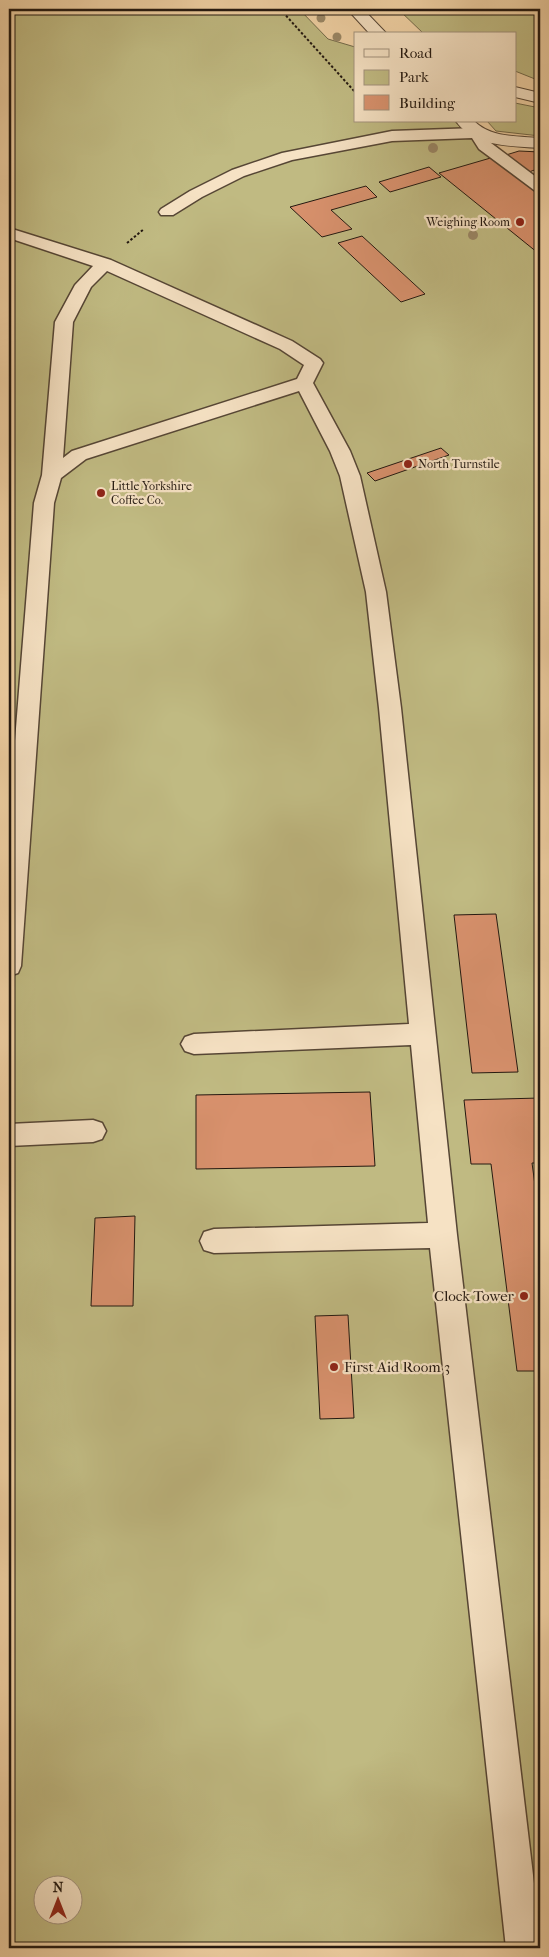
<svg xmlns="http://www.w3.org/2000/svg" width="549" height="1957" viewBox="0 0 549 1957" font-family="'IM FELL French Canon',serif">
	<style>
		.green { fill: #c0ba82; stroke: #726949; fill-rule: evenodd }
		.building { fill: #d8916d; stroke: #231810 }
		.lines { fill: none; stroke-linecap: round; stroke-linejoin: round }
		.lane-casing { stroke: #564635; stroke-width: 3 }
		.street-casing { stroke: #564635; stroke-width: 2 }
		.path { stroke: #231810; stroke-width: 2; stroke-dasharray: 2.5 2; stroke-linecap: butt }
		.lane { fill: #f6e2c4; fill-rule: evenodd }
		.street { fill: #f6e2c4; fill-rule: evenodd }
		.tree { fill: #9a8766 }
		.poi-dot { fill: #8f2418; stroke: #f6e2c4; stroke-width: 2 }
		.labels { text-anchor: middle; stroke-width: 4.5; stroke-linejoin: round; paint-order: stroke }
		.far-poi-label { font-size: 12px; fill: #231810; stroke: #f6e2c4; text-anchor: start }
		.poi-label { font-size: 15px; fill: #231810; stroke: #f6e2c4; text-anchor: end }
	</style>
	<rect width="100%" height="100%" fill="#f1d2a5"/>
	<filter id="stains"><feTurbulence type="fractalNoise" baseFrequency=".004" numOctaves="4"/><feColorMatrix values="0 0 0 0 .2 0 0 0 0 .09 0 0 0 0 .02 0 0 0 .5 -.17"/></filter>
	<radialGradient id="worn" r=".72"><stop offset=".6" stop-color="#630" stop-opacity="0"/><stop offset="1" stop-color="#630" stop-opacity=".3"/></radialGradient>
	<path class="green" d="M9,9H299L328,39L355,47V121H454L494,157L540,193V1948H9ZM42,1884H72V1914H42Z
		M398,9H540V81L515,71V34H424Z
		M515,103L540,108V136L496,131L487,121H515Z"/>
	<path class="building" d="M519,151L540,152V168L529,172L506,155Z
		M494,157L540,193V252L538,253L439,173Z
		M429,167L441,177L390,192L379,182Z
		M366,186L377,197L331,210L352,229L322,237L290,207Z
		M362,236L425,294L401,302L338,243Z
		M441,448L449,455L375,481L367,473Z
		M496,914L518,1072L472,1073L454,915Z
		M370,1092L375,1166L196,1169V1095Z
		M540,1098V1163H532L540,1222V1371H517L491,1164H471L464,1100Z
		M135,1216L133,1306H91L95,1218Z
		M348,1315L354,1418L320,1419L315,1316Z"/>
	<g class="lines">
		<g class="lane-casing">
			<path id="lane" d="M476,128L482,130L491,143L540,180V192L534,190L479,149L472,138L392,141L292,160L244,176L202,197L173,215H161L159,212L161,209L190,191L232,170L282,153L392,131Z
				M9,228L111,260L292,341L320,359L323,363L313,383L350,451L360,476L386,592L401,708L457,1235L540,1934V1948H506L430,1248L214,1253L204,1250L200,1241L204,1232L214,1229L428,1223L411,1045L194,1054L185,1051L181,1044L185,1037L194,1034L409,1024L379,708L366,592L340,476L330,451L299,391L86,459L61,478L54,503L21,966L18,973L9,976V816L34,503L42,475L55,322L75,285L93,266L9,238ZM107,271L280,349L304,365L297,379L72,451L63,458L73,322L91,287Z
				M93,1120L102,1123L106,1131L102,1139L93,1142L9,1146V1124Z"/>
		</g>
		<g class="street-casing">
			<path id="street" d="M347,9H363L387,34H370Z
				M515,87L540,93V103L515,97Z
				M456,121H474C491,138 518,136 540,138V148C512,146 473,147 456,121Z"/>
		</g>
		<path class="path" d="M280,9L355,92
			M127,243L144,229"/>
		<use href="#lane" class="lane"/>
		<use href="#street" class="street"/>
	</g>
	<g class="tree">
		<circle cx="321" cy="18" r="4.5"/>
		<circle cx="337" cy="37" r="4.5"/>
		<circle cx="433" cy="148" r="5"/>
		<circle cx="473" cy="235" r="5"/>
	</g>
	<g class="poi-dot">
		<circle cx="520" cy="222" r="5"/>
		<circle cx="408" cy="464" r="5"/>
		<circle cx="101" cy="493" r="5"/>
		<circle cx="524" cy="1296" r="5"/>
		<circle cx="334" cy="1367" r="5"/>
	</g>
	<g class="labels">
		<g class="far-poi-label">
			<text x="510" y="226" text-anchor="end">Weighing Room</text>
			<text x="418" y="468">North Turnstile</text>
			<text x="111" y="490">Little Yorkshire<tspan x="111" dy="14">Coffee Co.</tspan></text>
		</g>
		<g class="poi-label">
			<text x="514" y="1301">Clock Tower</text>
			<text x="344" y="1372" text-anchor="start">First Aid Room 3</text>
		</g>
	</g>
	<rect width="549" height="1957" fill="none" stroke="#f1d2a5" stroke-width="30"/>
	<rect x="10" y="10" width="529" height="1937" fill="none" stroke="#231810" stroke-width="2.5"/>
	<rect x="15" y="15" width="519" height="1927" fill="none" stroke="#231810"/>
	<rect x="354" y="32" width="162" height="90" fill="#f6e2c4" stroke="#a2917c"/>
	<rect x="364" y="49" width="25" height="8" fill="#f6e2c4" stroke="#a2917c"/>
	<text x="399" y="58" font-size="15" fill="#231810">Road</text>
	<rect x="364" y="70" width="25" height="15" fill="#c0ba82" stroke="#a2917c"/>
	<text x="399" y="82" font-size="15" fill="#231810">Park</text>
	<rect x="364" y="95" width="25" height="15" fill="#d8916d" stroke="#a2917c"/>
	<text x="399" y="108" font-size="15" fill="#231810">Building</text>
	<g transform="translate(58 1900)"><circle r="24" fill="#f6e2c4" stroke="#a2917c"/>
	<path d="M0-4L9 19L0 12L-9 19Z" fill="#8f2418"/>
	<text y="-8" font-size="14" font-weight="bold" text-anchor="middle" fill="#231810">N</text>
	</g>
	<rect width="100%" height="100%" filter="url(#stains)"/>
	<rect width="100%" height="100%" fill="url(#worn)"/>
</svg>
